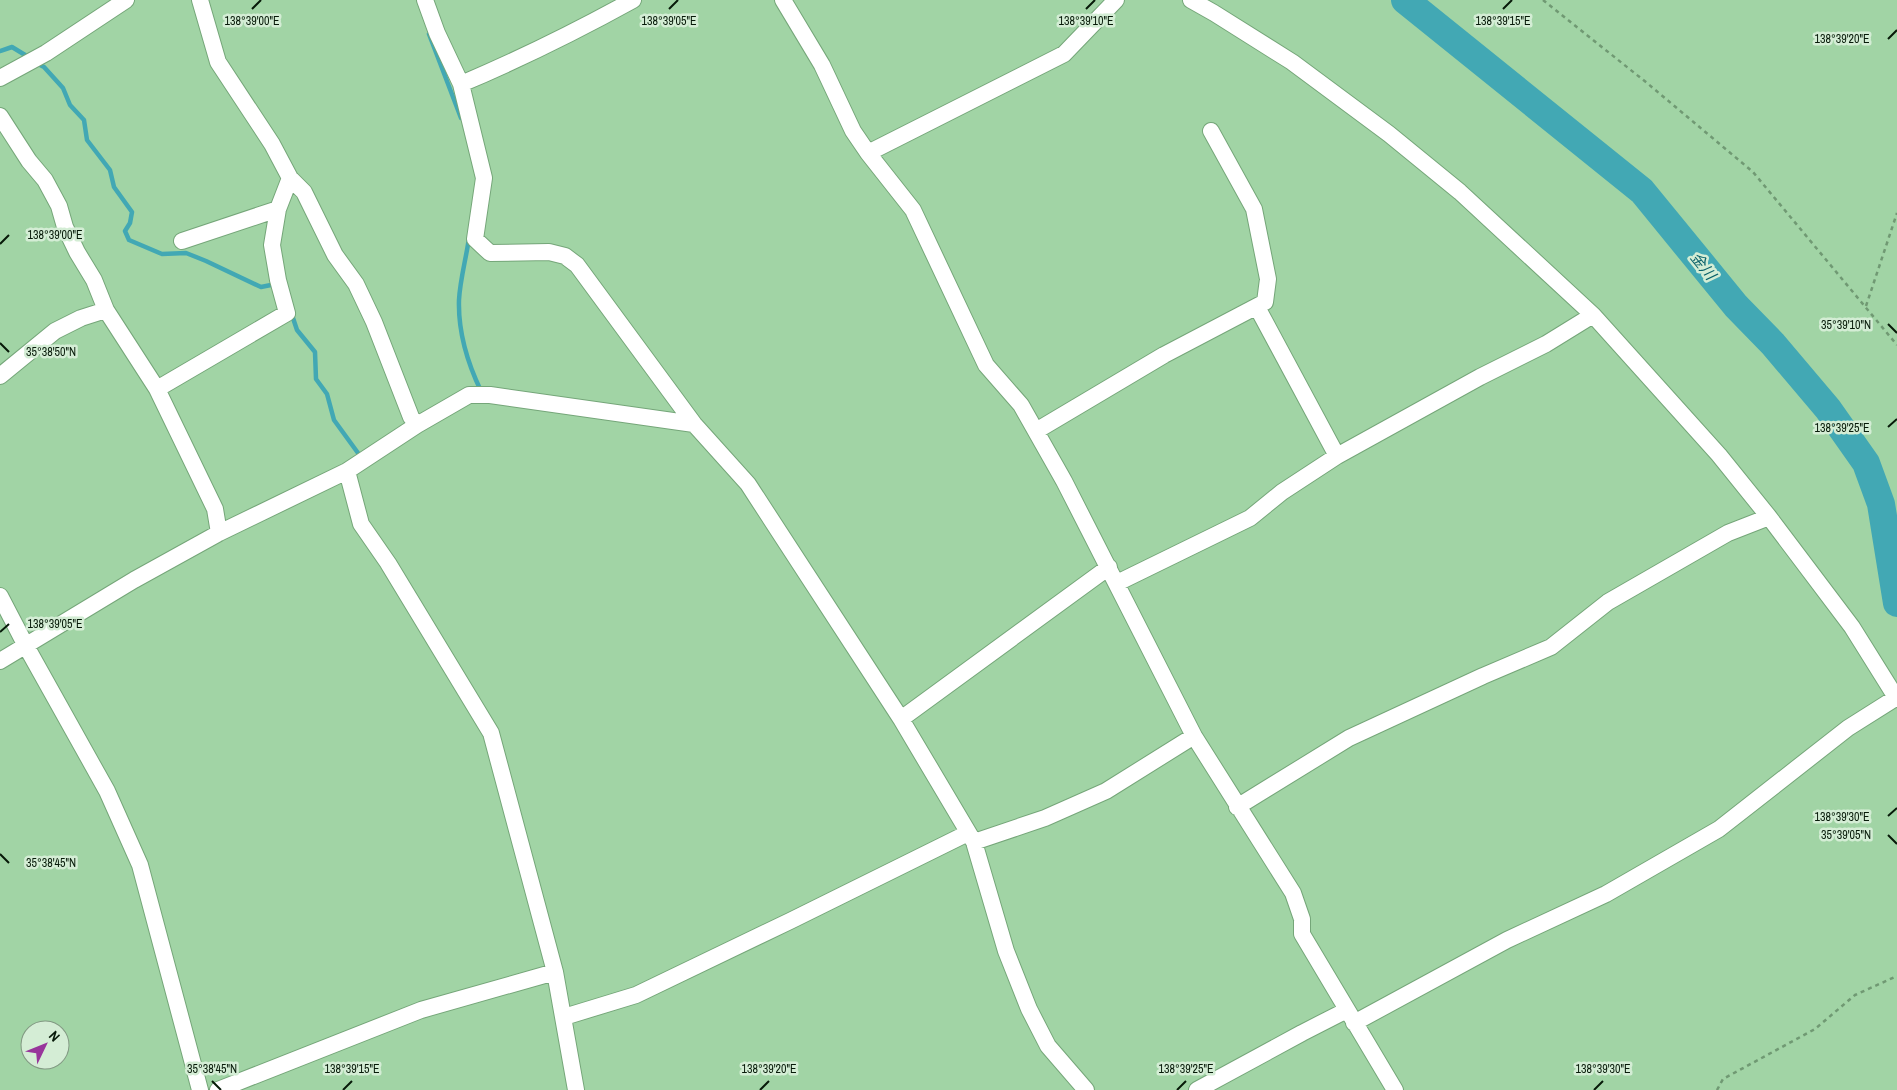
<svg xmlns="http://www.w3.org/2000/svg" width="1897" height="1090" viewBox="0 0 1897 1090" font-family="'Archivo Narrow','Noto Sans JP',sans-serif">
	<style>
		.lines { fill: none; stroke-linecap: round; stroke-linejoin: round }
		.stream { stroke: #42a8b4; stroke-width: 4.5 }
		.river { stroke: #42a8b4; stroke-width: 28 }
		.minor-casing { stroke: #75a679; stroke-width: 18 }
		.path { stroke: #709973; stroke-width: 2.5; stroke-dasharray: 4 4; stroke-linecap: butt }
		.minor { stroke: #fff; stroke-width: 16 }
		.ticks { fill: none; stroke: #071a09; stroke-width: 2 }
		.labels { text-anchor: middle; stroke-width: 5; stroke-linejoin: round; paint-order: stroke }
		.water-label { font-size: 15px; font-style: italic; fill: #09616a; stroke: #d4edd5 }
		.ticks-label { font-size: 12px; text-anchor: middle; fill: #071a09; stroke: #d4edd5; stroke-width: 5; stroke-linejoin: round; paint-order: stroke }
	</style>
	<rect width="100%" height="100%" fill="#a1d4a5"/>
	<g class="lines">
		<path class="stream" d="M429,34L461,118
			M0,51L12,47L30,58
			M36,63L44,67L63,88L70,105L84,120L87,140L110,170L114,187L132,212L130,223L125,231L129,240L162,254L186,253L206,261L261,287L276,284
			M469,238C466,259 460,280 459,300C458,333 467,362 481,391
			M291,312L297,330L315,352L316,379L327,394L334,420L358,453"/>
		<path class="river" d="M1405,0L1642,191L1736,306L1773,344L1828,409L1866,463L1881,504L1897,603"/>
		<g class="minor-casing">
			<path id="minor" d="M425,0L437,33L461,84L484,178L475,239L490,253L549,252L565,256L577,265L694,424L748,484L901,719L974,842L1006,951L1029,1009L1048,1046L1086,1090
				M783,0L822,65L853,131L868,153L913,210L986,365L1021,405L1064,481L1194,736L1293,893L1302,919V934L1395,1090
				M1191,0L1214,13L1292,62L1389,134L1460,192L1593,315L1719,455L1769,517L1852,627L1897,699
				M0,78L46,53L126,0
				M461,84C520,59 577,31 633,0
				M0,116L29,161L45,180L59,206L65,227L77,252L94,280L106,310L157,389
				M868,153L1064,54L1116,0
				M290,178L304,192L335,255L356,284L374,322L411,417L417,425
				M182,241L278,209L290,178L272,144L218,62L200,0
				M1257,307L1337,456
				M0,376L55,331L81,318L106,310
				M1036,431L1164,355L1265,302L1268,279L1254,209L1211,131
				M347,471L361,524L388,563L491,733L555,972L576,1090
				M219,533L215,509L157,389L287,313L278,280L272,245L278,209
				M1117,583L1250,518L1282,492L1337,456L1480,377L1546,344L1593,315
				M0,596L26,646L107,791L140,865L200,1090
				M0,661L134,580L219,533L347,471L417,425L469,395H490L694,424
				M901,719L1109,567
				M1237,807L1349,738L1483,676L1551,647L1608,602L1728,533L1769,517
				M974,842L1045,818L1106,791L1194,736
				M564,1017L636,995L790,921L968,833
				M1354,1023L1507,940L1606,894L1719,829L1848,728L1897,697
				M218,1090L421,1010L555,972
				M1197,1090L1302,1033L1347,1010"/>
		</g>
		<path class="path" d="M1543,0L1647,83L1753,172L1897,345
			M1866,306L1897,213
			M1717,1090L1723,1079L1815,1029L1855,995L1897,976"/>
		<use href="#minor" class="minor"/>
	</g>
	<path class="ticks" d="M252,9L261,0M669,9L678,0M1086,9L1095,0M1503,9L1512,0M1888,39L1897,30M0,244L9,235M1888,324L1897,333M0,343L9,352M1888,427L1897,419M0,632L9,624M1888,816L1897,808M1888,835L1897,844M0,854L9,863M212,1081L221,1090M343,1090L352,1081M760,1090L769,1081M1177,1090L1186,1081M1594,1090L1603,1081"/>
	<g class="labels">
		<g class="water-label">
			<text transform="translate(1703 266) rotate(51)" y="5">金川</text>
		</g>
	</g>
	<g class="ticks-label">
		<text x="252" y="25">138°39'00"E</text>
		<text x="669" y="25">138°39'05"E</text>
		<text x="1086" y="25">138°39'10"E</text>
		<text x="1503" y="25">138°39'15"E</text>
		<text x="1842" y="43">138°39'20"E</text>
		<text x="55" y="239">138°39'00"E</text>
		<text x="1846" y="329">35°39'10"N</text>
		<text x="51" y="356">35°38'50"N</text>
		<text x="1842" y="432">138°39'25"E</text>
		<text x="55" y="628">138°39'05"E</text>
		<text x="1842" y="821">138°39'30"E</text>
		<text x="1846" y="839">35°39'05"N</text>
		<text x="51" y="867">35°38'45"N</text>
		<text x="212" y="1073">35°38'45"N</text>
		<text x="352" y="1073">138°39'15"E</text>
		<text x="769" y="1073">138°39'20"E</text>
		<text x="1186" y="1073">138°39'25"E</text>
		<text x="1603" y="1073">138°39'30"E</text>
	</g>
	<g transform="translate(45 1045) rotate(47)"><circle r="24" fill="#d4edd5" stroke="#829983"/>
	<path d="M0-4L9 19L0 12L-9 19Z" fill="#98359b"/>
	<text y="-8" font-size="14" font-weight="bold" text-anchor="middle" fill="#071a09">N</text>
	</g>
</svg>
